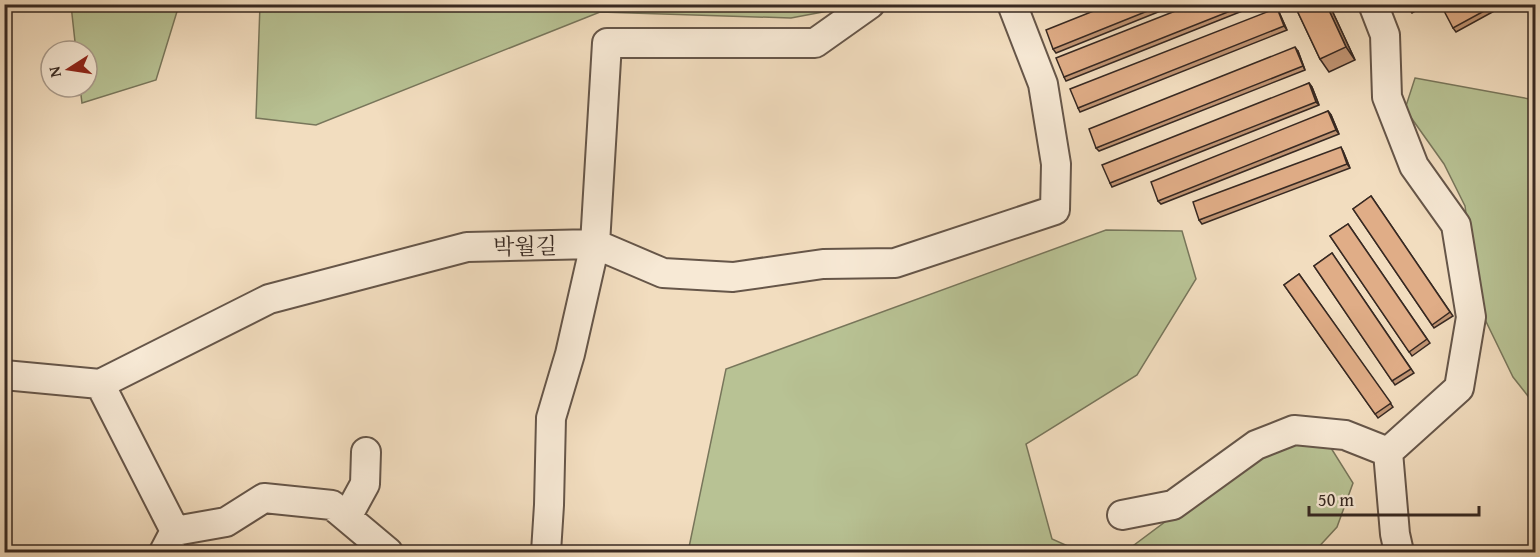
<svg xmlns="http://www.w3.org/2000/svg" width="1540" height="557" viewBox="0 0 1540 557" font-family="'Gentium Book Plus','Noto Serif KR',serif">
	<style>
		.green { fill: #b8c294; stroke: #78765b; stroke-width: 1.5 }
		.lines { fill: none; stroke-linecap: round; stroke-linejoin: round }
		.minor-casing { stroke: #665649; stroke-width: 32 }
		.minor { stroke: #f7e9d5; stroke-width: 28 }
		.wall { fill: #c19574; stroke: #372922; stroke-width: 1.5 }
		.shaded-wall { fill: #9d795e; stroke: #372922; stroke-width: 1.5 }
		.building { fill: #e0ad87; stroke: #372922; stroke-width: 1.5 }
		.labels { text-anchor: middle; stroke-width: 6; stroke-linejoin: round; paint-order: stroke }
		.street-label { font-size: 22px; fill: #372922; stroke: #f7e9d5 }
	</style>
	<rect width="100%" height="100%" fill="#f2ddbf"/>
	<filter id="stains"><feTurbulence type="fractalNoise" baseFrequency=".00333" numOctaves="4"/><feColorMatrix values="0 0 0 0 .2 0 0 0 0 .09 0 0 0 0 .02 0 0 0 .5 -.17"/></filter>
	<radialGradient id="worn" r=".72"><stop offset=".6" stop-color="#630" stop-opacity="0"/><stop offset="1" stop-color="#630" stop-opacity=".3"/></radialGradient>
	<path class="green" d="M71,5H179L156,80L82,103L80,87H87V51H76Z
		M260,5H860L791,18L600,12L316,125L256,118Z
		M1415,78L1535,100V405L1513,377L1478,305L1465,206L1444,164L1405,109Z
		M1106,230L1182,231L1196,279L1137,375L1026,444L1052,539L1081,552H688L726,369Z
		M1326,440L1353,483L1337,527L1314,552H1083L1130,548L1205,492L1281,447Z"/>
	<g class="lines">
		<g class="minor-casing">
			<path id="minor" d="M1373,4L1385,35L1387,97L1414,166L1456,225L1471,317L1459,388L1388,452L1395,534L1399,552
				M4,375L100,384L269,299L467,247L595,244L607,43H815L870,4
				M100,384L175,531
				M1122,515L1173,505L1256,445L1294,430L1345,435L1388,452
				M347,517L365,484L366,452
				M164,552L175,531L226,522L264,498L332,505L388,552
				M546,552L549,505L551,418L570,354L595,244L663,273L733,277L823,264L895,263L1055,210L1056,164L1043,84L1012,4"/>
		</g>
		<use href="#minor" class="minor"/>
	</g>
	<path class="wall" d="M1111,4H1178L1056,53L1053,49Z
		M1193,4H1260L1066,81L1064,77Z
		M1294,4H1329L1355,60L1329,72L1320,59Z
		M1406,4H1427L1412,13Z
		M1447,4H1507L1456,32L1453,28Z
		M1277,8L1279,12L1287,30L1080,112L1078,108Z
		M1298,51L1305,70L1099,151L1096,148Z
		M1309,83L1312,87L1319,105L1112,187L1110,183Z
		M1328,111L1331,115L1339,134L1161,204L1158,201Z
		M1343,151L1350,168L1202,224L1199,220Z
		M1371,196L1453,316L1434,328L1353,209Z
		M1348,224L1430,343L1412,356L1330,236Z
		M1332,253L1414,373L1395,385L1314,266Z
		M1299,274L1393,407L1378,418L1284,285Z"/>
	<path class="shaded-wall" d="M1326,4H1329L1355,60L1346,47Z
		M1277,8L1279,12L1287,30L1284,26Z
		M1295,47L1298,51L1305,70L1303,66Z
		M1309,83L1312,87L1319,105L1316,102Z
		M1328,111L1331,115L1339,134L1336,130Z
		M1341,147L1343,151L1350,168L1347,164Z"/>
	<path class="building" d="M1111,4H1165L1053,49L1046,30Z
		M1193,4H1248L1064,77L1056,58Z
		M1294,4H1326L1346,47L1320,59Z
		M1406,4H1418L1409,9Z
		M1447,4H1497L1453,28L1442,7Z
		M1277,8L1284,26L1078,108L1070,89Z
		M1295,47L1303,66L1096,148L1089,129Z
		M1309,83L1316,102L1110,183L1102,165Z
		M1328,111L1336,130L1158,201L1151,182Z
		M1341,147L1347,164L1199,220L1193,202Z
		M1371,196L1450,312L1432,325L1353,209Z
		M1348,224L1427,339L1409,352L1330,236Z
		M1332,253L1411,369L1392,381L1314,266Z
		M1299,274L1391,403L1375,414L1284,285Z"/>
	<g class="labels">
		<g class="street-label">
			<text transform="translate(525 246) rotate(-1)" y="8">박월길</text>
		</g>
	</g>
	<rect width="1540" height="557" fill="none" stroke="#f2ddbf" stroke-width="24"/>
	<rect x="6" y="6" width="1528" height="545" fill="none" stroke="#372922" stroke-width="3"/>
	<rect x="12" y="12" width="1516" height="533" fill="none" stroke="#372922" stroke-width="1.5"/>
	<g transform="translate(69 69) rotate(258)"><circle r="28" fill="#f7e9d5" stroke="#aa9c8d" stroke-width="1.5"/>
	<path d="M0-4.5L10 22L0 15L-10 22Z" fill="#8f2418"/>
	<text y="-9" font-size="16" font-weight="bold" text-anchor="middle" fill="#372922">N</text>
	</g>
	<path d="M1309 506v9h170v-9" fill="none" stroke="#372922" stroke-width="3"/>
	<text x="1318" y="506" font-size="18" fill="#372922" stroke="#f7e9d5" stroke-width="4.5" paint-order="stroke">50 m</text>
	<rect width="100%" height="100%" filter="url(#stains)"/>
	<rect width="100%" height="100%" fill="url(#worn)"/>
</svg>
